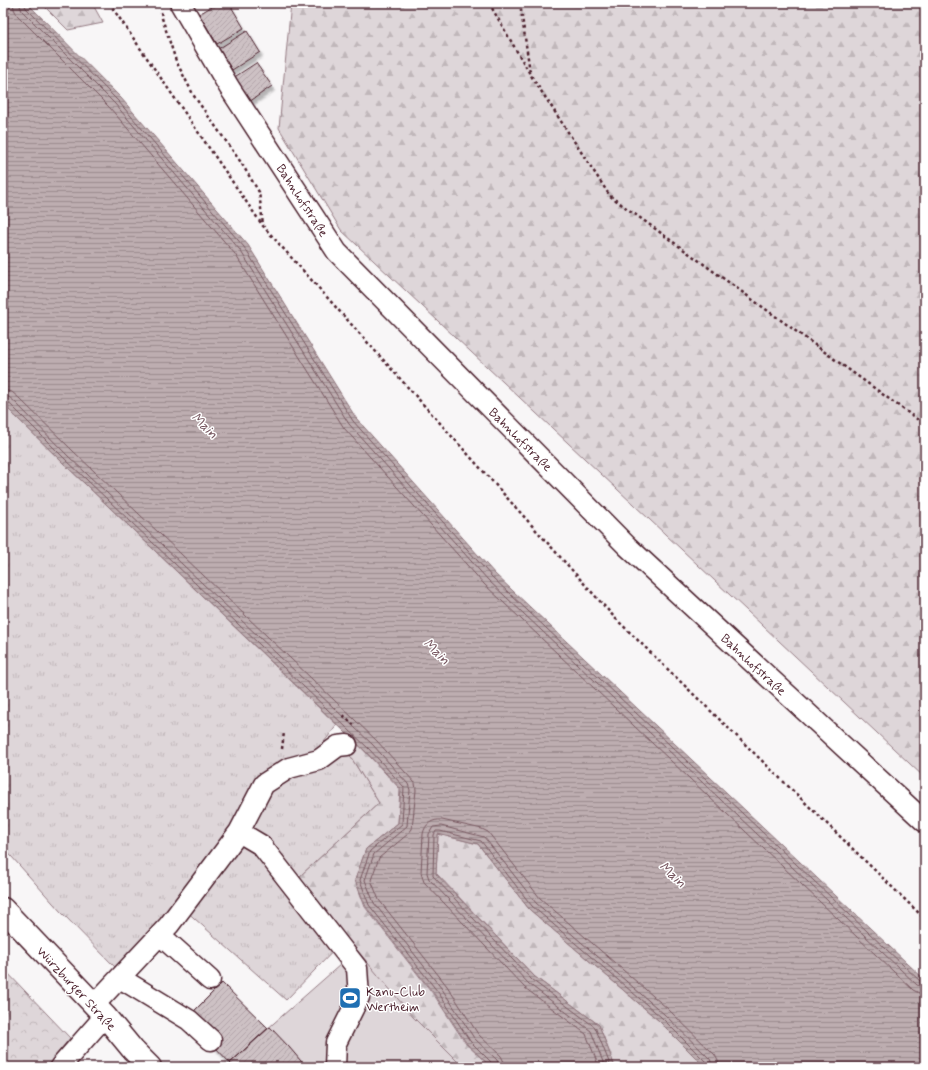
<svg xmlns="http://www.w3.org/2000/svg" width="928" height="1070" viewBox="0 0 928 1070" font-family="Mynerve,sans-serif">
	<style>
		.grass { fill: url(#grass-tufts); stroke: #947a82 }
		.forest { fill: url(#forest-firs); stroke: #947a82 }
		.park { fill: url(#park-crowns); stroke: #947a82 }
		.pitch { fill: #ded6d9; stroke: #947a82 }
		.water { fill: url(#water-rules); stroke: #8f747b }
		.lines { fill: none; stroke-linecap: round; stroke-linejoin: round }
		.shore { stroke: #785860; stroke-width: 1 }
		.building { fill: url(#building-hatch); stroke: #4a1f2b; filter: url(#shadow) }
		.minor-casing { stroke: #4a1f2b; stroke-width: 23 }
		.major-casing { stroke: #4a1f2b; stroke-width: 25 }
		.path { stroke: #4a1f2b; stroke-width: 2.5; stroke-dasharray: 3 3; stroke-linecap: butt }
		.minor { stroke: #fff; stroke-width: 20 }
		.major { stroke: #fff; stroke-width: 22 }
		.labels { text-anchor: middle; stroke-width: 3; stroke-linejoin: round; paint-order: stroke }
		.street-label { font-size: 13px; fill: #4a1f2b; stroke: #fff }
		.poi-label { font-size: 13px; fill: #4a1f2b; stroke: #fff; text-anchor: start }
		.water-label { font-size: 14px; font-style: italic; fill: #72515a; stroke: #fff }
	</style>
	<defs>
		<pattern id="grass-tufts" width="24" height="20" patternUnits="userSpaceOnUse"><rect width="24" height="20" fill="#ded6d9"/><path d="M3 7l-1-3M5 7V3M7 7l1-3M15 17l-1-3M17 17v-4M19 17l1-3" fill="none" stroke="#c0b7ba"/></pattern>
		<pattern id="forest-firs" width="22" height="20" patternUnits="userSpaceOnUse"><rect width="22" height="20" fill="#ded6d9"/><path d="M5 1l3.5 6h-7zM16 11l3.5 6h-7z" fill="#c0b7ba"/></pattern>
		<pattern id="park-crowns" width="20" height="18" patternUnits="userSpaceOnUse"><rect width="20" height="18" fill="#ded6d9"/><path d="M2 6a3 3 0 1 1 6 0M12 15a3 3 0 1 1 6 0" fill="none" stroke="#c0b7ba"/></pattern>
		<pattern id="water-rules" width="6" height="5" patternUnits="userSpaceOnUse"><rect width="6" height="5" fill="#bdadb0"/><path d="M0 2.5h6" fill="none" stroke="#9c8c8f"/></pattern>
		<pattern id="building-hatch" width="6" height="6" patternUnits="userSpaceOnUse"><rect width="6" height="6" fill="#cdc1c4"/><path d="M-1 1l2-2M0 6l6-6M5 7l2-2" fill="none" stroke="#b2a5a9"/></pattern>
		<filter id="shadow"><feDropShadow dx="2.5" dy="4.5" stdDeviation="1" flood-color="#0004"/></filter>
	</defs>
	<rect width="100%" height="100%" fill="#f8f6f7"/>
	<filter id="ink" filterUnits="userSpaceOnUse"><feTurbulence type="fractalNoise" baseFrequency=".025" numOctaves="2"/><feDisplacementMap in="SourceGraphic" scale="8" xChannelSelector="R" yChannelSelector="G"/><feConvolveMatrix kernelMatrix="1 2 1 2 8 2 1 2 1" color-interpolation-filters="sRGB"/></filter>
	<g filter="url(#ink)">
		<path class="grass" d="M3,404L62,462L337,725L324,742L349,754L379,803L299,877L345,939L286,1000L176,902L117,969L61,912L3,847Z"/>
		<path class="forest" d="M41,3H92L103,23L68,30Z
			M291,3H925V778L341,230L279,128Z
			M357,743L400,789L398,823L366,849L355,880L365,907L434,995L466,1044L491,1067H454L301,890L299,877L379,803L349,754Z
			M438,834L478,844L529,909L658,1020L705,1067H615L599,1025L535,977L436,873Z"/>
		<path class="park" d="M3,968L70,1038L46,1067H3Z"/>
		<path class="pitch" d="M357,950L413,1017L463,1067H224Z"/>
		<path class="water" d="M3,3H27L121,98L248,245L356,418L495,574L925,980V1067H705L658,1020L529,909L478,844L438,834L436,874L535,977L599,1025L615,1067H491L467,1044L435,995L366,907L355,880L366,849L398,823L401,789L366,752L62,462L3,404Z"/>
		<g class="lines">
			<path class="shore" d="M13,3L14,9L17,15L110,108L235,254L344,428L484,584L913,990L919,993L925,994
				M19,3L22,11L115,104L240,250L349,424L488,580L917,985L925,988
				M24,3L26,8L118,101L244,247L353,421L492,577L921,982L925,983
				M3,390L12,392L19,398L73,451L377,741L415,783L416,790L412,829L408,834L379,858L371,880L379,900L447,986L478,1034L501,1056L504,1062L505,1067
				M3,396L9,397L15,402L68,456L373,745L408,784L410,790L407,826L374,854L365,880L374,903L442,989L474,1038L497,1060L499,1067
				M3,401H6L12,406L65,459L369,749L404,787L402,824L370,851L360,880L369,905L438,992L470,1041L492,1063L494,1067
				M599,1067L586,1034L525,988L424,882L421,873L423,834C425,824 432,819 442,820L482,829L488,832L540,898L668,1009L715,1055L718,1061L719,1067
				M605,1067L591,1031L529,984L429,879L427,873L429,834L433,827L441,826L484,837L536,903L664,1014L710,1059L713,1067
				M611,1067L595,1027L532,980L433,876L434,835L436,831H440L481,841L532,906L661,1017L707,1063L708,1067"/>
		</g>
		<path class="building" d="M218,3H229L244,28L217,44L199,14Z
			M247,31L260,52L232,70L218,49Z
			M256,63L272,86L249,102L233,78Z
			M222,983L268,1028L230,1063L214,1046L221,1040L193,1012Z
			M270,1027L289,1047L306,1067H234L230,1063Z"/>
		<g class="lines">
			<g class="minor-casing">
				<path id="minor" d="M180,3L229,87L337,252L627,546L925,822
					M239,832L264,784L289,768L319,760L338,746L347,745
					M160,935L210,980
					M120,978L189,1020L211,1040
					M94,1005L169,925L239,832L261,845L357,968L359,997L336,1043L335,1067
					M60,1067L105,1016"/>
			</g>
			<g class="major-casing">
				<path id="major" d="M3,909L105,1016L133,1050L150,1067"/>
			</g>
			<path class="path" d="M109,3L263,226L615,618L925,919
				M489,3L530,74L610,196L925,425
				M520,3L530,72
				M161,12L162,18L176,61L194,96L240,161L259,192L263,225
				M343,715L354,725
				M282,749L284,732"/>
			<use href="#minor" class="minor"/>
			<use href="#major" class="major"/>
		</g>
	</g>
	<defs>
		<g id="stadium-square" transform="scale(1.15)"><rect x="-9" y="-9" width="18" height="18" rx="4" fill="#1f6fb2" stroke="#fff"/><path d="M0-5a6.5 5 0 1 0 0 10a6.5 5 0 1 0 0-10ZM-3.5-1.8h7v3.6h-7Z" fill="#fff"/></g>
	</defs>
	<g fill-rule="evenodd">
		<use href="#stadium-square" x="350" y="998"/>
	</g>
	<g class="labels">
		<g class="street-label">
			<text transform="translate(303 200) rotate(57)" y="5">Bahnhofstraße</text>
			<text transform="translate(521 439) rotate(45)" y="5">Bahnhofstraße</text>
			<text transform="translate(754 664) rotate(43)" y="5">Bahnhofstraße</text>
			<text transform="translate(77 988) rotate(47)" y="5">Würzburger Straße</text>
		</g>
		<g class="poi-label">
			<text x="366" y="996">Kanu-Club<tspan x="366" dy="15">Wertheim</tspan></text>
		</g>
		<g class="water-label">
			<text transform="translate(205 425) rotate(44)" y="5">Main</text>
			<text transform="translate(437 651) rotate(44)" y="5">Main</text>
			<text transform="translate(673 874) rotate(43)" y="5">Main</text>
		</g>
	</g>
	<rect width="928" height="1070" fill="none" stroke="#fff" stroke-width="16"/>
	<rect x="8" y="8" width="912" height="1054" fill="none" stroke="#4a1f2b" stroke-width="1.5" filter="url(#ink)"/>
</svg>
